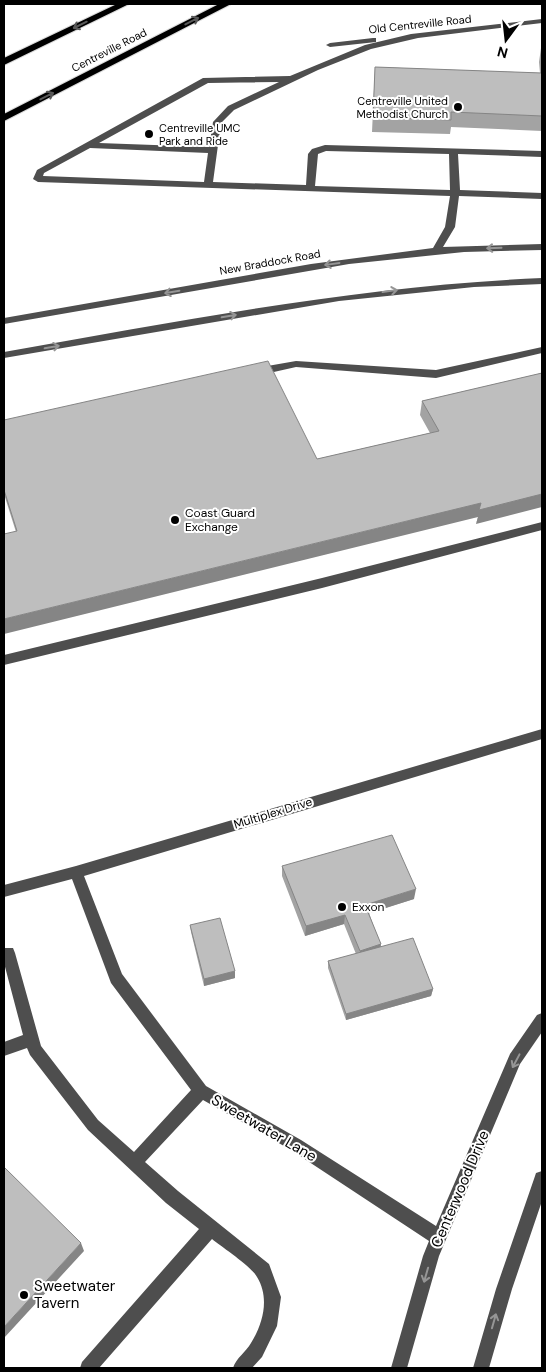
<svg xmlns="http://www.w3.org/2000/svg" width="546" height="1372" viewBox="0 0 546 1372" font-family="'DM Sans',sans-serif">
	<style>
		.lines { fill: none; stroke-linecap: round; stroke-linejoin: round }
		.highway-casing { stroke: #dbdbdb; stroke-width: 2 }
		.minor { fill: #4e4e4e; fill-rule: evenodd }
		.highway { fill: #000; fill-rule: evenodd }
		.wall { fill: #a3a3a3 }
		.shaded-wall { fill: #858585 }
		.building { fill: #bebebe; stroke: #858585 }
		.oneway { stroke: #595959 }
		.oneway2 { stroke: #959595 }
		.poi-dot { fill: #000; stroke: #fff; stroke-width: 2 }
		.labels { text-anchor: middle; stroke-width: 4; stroke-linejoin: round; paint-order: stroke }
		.far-street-label { font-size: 11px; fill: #000; stroke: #fff }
		.far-poi-label { font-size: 11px; fill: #000; stroke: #fff; text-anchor: end }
		.poi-label { font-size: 12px; fill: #000; stroke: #fff; text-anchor: start }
		.street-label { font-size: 12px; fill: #000; stroke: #fff }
		.near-street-label { font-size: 15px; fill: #000; stroke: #fff }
		.near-poi-label { font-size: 15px; fill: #000; stroke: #fff; text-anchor: start }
	</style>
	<rect width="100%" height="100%" fill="#fff"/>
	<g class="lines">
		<g class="highway-casing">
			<path id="highway" d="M117,4H129L4,65V58Z
				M219,4H231L4,121V114Z"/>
		</g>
		<path class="minor" d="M542,19V23L418,38L371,49L318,70L234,110L221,123L213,182L306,185L308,154L312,149L325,145L542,151V157L458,154L460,190L542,193V199L459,196L455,227L443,247L542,244V250L464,252L349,264L4,324V318L311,264L433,248L445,227L450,196L38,182L33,179L37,170L203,78L290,76L365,45L411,34ZM279,82L228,106L213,122L209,147L99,143L208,83ZM90,148L208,153L204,182L43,176L44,173ZM326,151L449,154L450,190L315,186L318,154Z
			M373,38H376V42L330,47L326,45L330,43Z
			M542,278V284L474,287L339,301L4,358V352C184,320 358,286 542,278Z
			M542,347V353L436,378L296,367L256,376L251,372L256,368L296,361L436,370Z
			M542,522V530L322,588L4,665V655L322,578Z
			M542,729V739L84,876L122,974L206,1086L301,1140L436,1226L510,1054L537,1015L542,1013V1032L520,1064L439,1256L407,1368H391L423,1256L429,1241L291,1150L203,1100L145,1162L178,1191L269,1264L281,1297L277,1326L262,1357L252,1368H233C236,1358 246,1352 251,1343C263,1324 270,1298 257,1277C252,1267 222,1247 212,1239L99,1368H80L82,1362L199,1229L166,1203L88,1130L30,1055L27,1048L4,1056V1042L23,1035L4,963V948H13L15,953L41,1046L98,1120L134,1152L191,1090L111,983L72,879L4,897V885L76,866Z
			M542,1171V1201L512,1289L489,1368H473L496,1289L534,1179L536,1173Z"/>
		<use href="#highway" class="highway"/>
	</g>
	<path class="wall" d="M541,48H542V131L451,127L450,134L372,132L375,67L540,73L539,62Z
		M542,373L476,524L478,517L16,532L4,494V420L317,459L430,433L420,415L422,401Z
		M282,866L414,899L369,913L381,947L433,989L431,996L346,1020L328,968V961L356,954L344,924L305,936L282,876Z
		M190,925L235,978L204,986L191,932Z"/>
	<path class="shaded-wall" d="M542,494V507L476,524L478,517L4,634V619L481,503Z
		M416,889L414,899L364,915L365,905Z
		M345,915L344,924L305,936L306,926Z
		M381,944L380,954L359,961L360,951Z
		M235,971V978L204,986V979Z
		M433,989L431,996L346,1020V1014Z
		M81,1243L84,1251L4,1338V1327Z"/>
	<path class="building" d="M375,67L542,73V116L451,112V120L373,117Z
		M268,361L317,459L439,431L422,401L542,373V494L479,510L481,503L4,619V534L17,531L4,490V420Z
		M392,835L416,889L365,905L381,944L360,951L345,915L306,926L282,866Z
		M220,918L235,971L204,979L190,925Z
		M413,938L433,989L346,1014L328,961Z
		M4,1167L81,1243L4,1327Z"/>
	<defs><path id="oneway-shaft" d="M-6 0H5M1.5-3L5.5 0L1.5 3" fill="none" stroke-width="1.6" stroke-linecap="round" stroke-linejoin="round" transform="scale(1.25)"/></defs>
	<g class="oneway">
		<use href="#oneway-shaft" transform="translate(192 21) rotate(-27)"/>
		<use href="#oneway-shaft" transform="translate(80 25) rotate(154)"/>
		<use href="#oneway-shaft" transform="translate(47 96) rotate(-27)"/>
	</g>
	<g class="oneway2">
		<use href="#oneway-shaft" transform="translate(494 248) rotate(178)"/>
		<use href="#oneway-shaft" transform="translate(332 264) rotate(172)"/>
		<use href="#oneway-shaft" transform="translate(390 291) rotate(-8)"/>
		<use href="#oneway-shaft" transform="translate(172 292) rotate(170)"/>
		<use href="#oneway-shaft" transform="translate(229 316) rotate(-10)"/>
		<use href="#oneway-shaft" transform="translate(52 347) rotate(-10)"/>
		<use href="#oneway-shaft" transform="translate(516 1061) rotate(118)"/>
		<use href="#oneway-shaft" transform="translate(426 1275) rotate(106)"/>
		<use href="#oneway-shaft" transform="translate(494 1321) rotate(-74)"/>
	</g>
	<g class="poi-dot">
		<circle cx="458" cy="107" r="5"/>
		<circle cx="149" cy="134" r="5"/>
		<circle cx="175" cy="520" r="5"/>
		<circle cx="342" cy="907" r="5"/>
		<circle cx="24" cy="1295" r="5"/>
	</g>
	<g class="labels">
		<g class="far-street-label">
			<text transform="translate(420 24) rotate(-6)" y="4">Old Centreville Road</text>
			<text transform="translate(109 50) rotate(-27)" y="4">Centreville Road</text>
			<text transform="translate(270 262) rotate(-10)" y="4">New Braddock Road</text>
		</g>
		<g class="far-poi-label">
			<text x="448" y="105">Centreville United<tspan x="448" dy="13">Methodist Church</tspan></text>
			<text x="159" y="132" text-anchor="start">Centreville UMC<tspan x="159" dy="13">Park and Ride</tspan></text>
		</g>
		<g class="poi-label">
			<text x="185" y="517">Coast Guard<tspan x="185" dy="14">Exchange</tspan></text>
			<text x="352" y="911">Exxon</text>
		</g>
		<g class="street-label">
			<text transform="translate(273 813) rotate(-17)" y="4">Multiplex Drive</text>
		</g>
		<g class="near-street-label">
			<text transform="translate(264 1128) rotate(30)" y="5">Sweetwater Lane</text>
			<text transform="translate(460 1189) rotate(-67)" y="5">Centerwood Drive</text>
		</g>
		<g class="near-poi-label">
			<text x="34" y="1291">Sweetwater<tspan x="34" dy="17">Tavern</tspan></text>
		</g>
	</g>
	<rect width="546" height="1372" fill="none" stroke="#000000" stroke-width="10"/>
	<g transform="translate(506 40) rotate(195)" stroke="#ffffff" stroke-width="4" paint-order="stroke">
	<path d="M0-4L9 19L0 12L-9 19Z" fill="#000000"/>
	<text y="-8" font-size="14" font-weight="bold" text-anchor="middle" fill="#000000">N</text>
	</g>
</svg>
